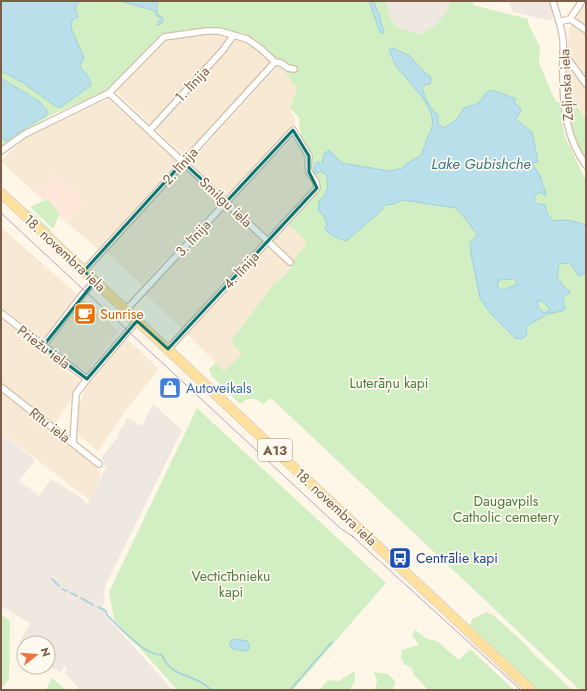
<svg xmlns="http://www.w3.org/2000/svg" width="587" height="691" viewBox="0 0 587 691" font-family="Jost,sans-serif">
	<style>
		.residential { fill: #f7e9d4 }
		.commercial { fill: #ffe7da }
		.industrial { fill: #eee8e0 }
		.green { fill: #d2eec3; fill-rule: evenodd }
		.water { fill: #b9e0ea; stroke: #9ed0dd; fill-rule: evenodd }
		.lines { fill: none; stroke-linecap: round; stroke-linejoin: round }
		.stream { stroke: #9ed0dd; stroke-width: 1.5 }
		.street-casing { stroke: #d2bfab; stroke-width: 8 }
		.primary-casing { stroke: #ddd5cf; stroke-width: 11 }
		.street { stroke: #fff; stroke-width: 5.5 }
		.primary { stroke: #ffe09d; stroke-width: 9 }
		.tram { stroke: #baa3ca; stroke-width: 1 }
		.marked { fill: #0f766e; fill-opacity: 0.2; stroke: #0f766e; stroke-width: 3; stroke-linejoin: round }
		.labels { text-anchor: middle; stroke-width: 3.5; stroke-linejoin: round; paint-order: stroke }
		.shield { fill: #fffaef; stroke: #a38c7a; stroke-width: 1 }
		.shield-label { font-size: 13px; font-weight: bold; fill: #7b5d48 }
		.street-label { font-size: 14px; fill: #7b5d48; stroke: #fffaef }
		.food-label { font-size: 14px; fill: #c56008; stroke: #fffaef; text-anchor: start }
		.park-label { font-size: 14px; fill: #4b7c3c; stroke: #fffaef }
		.shop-label { font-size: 14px; fill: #366cbe; stroke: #fffaef; text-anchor: start }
		.transit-label { font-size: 14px; fill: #164399; stroke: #fffaef; text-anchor: start }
		.water-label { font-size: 15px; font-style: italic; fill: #3c7889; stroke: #fffaef }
	</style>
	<rect width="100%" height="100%" fill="#fef6e7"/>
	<path class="residential" d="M586,3V159L578,145L571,125L566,74L569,29Z
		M218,34L244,41L258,50L272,62L185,157L116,91L167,39L197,35Z
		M280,64L297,89L290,108L295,120L294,125L226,197L190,162Z
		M108,99L177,162L99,250L65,221L71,217L78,196L72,189L55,174L36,194L1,161L28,135L57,123Z
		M292,139L308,157L302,166L316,185L269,238L230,202Z
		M184,168L220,202L142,285L105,251Z
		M225,207L264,242L183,330L145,294Z
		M288,224L306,241V244L296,256L291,268L277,283L275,282L231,341L243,354L224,371L187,334Z
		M1,227L119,332L86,373L1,307Z
		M1,318L82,383L55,424L1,382Z
		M127,339L159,369L127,409L98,451L79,436L77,413L86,386Z
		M1,392L94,465L101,474L91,501L1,432Z"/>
	<path class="commercial" d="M55,174L72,189L76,188L78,196L85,202L71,217L65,221L36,194Z"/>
	<path class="industrial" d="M386,1H451L446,12L435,26L420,34L401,29L394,24L388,13Z
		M509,1H550L553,16L552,19L548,20L513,12Z
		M153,404L182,430L105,586L106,587L103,594L104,595L103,597L105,598L103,607L106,616L173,690H80L65,673L67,668L64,666L61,672L52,668L49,672L42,667H48V643H24V654L21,651L24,647L19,645L27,628L31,624L1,606V433L34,459V462L20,480V481L39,496L51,479L84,500L83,502L88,504L106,467L104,465L105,462L101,459L119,435L118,433L122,427H123L127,418L142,426Z"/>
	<path class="green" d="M80,1H121L155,11C157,16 160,18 162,23L161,16L157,13V1H386C391,28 396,28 420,34L435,26L446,12L451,1H474L473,5L528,19V23L540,47L539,63L556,102H561L562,121L565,137L586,181V190L584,197H586V690H580L271,398L263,404C256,397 248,397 240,404L211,375L209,369L216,363L224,371L242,354L231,341L275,282L277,283L291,268L296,256L306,244V241L288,224L320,187L311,171L300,138L301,132L299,126L300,119L290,108L297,89L276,59L255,39L218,30L187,29L164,35L147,49L109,90L54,114L23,132L1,148V138L6,141L30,125L47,115L46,108L40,102L1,78V71L23,83L57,107L91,85L90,77L80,67V65L84,58L71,28L72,20L78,15L75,8ZM330,152L342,163L389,171L396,170L324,216L318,210C324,198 330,187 326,174L320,171L318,162L320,165L322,164L324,154ZM475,238L481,286L477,282L471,254L470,243Z
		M572,104L576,106L586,120V159C576,142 571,126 569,106Z
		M45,200H48L60,213L53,229L30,207Z
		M28,209L52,231H48L28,212Z
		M197,408L386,583L293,690H177L114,619L109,592Z
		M486,612L493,615L523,642L535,655L572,690H538L470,626L472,619Z
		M1,615L10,621L9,679L1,689Z
		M415,630L427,639L437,641L459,660L470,649L514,690H428L413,674L412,668L405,665L401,659L402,650L419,645L412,635Z
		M353,672L355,673V680L350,690H319L328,680L339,681Z
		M374,672L388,674L396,682L392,690H375L377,681Z
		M52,678L66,690H46Z"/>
	<path class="water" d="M1,1H80L75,8L78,17L72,20L71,28L84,58L80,65V67C85,73 91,77 91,85L61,107H57L23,83L1,71Z
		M121,1H157V13L163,18L162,23L159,25L157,24L161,18L157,16L155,11Z
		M369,1H374C375,7 379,12 380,17C381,22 381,26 384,30V33H381L379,30Z
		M391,48H393L410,56L425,73L430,76L431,80L430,84L424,85L422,88C425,98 430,109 438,115V124L445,128L457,119L464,108L477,104L482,99L486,93L493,90L516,99L514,103L519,106L521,111L515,119L532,132L538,162L532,163L540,176L546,194L545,196L540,192L534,195L535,201L538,204L545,205L547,213L553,221C566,219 574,221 586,225V272L581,276L578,275L570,263L559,264L557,277L564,287L569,291L570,294H567L563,298L564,305L566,308L562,311L547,314L526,327L527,335L522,339L515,338L490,313L480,298L471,254L470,243L477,235L469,223L456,208L403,200L394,204L385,205L381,211L346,241C339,238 327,236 325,227L327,224L324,216L318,210L319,201C328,195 329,185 326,174L320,171L317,174L315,173L314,166L318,161L320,165L322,164L324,154L329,150L342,163L389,171L403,168L405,165L421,155L433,124L431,112L423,98L396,66L389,50ZM514,279L517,282L516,285L503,290L497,287L499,280ZM538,300L542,301L549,308V311L544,313L538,307Z
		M1,78L40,102L47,111V115L30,125L6,141L1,138Z
		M236,639L247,641L249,643V649L247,651L233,649L230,646V643L232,640Z"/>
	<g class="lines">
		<path class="stream" d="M52,579L59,586
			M62,589L67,591
			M71,593L77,596
			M81,598L93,605
			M98,607L106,611L107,615C120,627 143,655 162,655C171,679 194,672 211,690
			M290,690L332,642"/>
		<g class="street-casing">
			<path id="street" d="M553,1C556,13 562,27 563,40C564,52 562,65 563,77C563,108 567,140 586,165
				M570,19L586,30
				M559,22L570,19L582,1
				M563,52L586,84
				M109,93L290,262
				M150,130L223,50L233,36
				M1,151L25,134L109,93L164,37L206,31H219L247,39L260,48L275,62L281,63L288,68L294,69
				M84,271L275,62
				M126,310L293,130L309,156L308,166L309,172L316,182L317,188L168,349
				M1,313L87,379
				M43,346L83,294L95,281
				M1,387L99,464
				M73,443L76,394L87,379L137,321"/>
		</g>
		<g class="primary-casing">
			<path id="primary" d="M1,193L531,690"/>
		</g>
		<use href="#street" class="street"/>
		<use href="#primary" class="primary"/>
		<path class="tram" d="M1,213L340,528L355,538
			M351,535L521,690"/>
	</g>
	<path class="marked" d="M293,130L309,156V172L317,188L168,349L137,321L87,379L43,346L95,281L84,271L183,162L226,202Z"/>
	<defs>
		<g id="cafe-square" transform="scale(1.15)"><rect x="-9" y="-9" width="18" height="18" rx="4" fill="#e8710a" stroke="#fffaef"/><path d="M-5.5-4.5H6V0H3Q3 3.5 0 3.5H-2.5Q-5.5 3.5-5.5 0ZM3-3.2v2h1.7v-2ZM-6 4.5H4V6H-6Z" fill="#fff"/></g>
		<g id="shop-square" transform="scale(1.15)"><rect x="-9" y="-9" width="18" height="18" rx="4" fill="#3f7fe0" stroke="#fffaef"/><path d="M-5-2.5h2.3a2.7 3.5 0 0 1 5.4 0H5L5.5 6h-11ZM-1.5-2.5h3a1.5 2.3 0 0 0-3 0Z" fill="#fff"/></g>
		<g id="bus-square" transform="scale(1.15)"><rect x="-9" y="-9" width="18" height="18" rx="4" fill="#1a4fb4" stroke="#fffaef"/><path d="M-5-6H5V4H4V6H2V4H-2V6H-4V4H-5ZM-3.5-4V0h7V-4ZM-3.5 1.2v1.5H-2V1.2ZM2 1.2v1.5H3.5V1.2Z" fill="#fff"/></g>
	</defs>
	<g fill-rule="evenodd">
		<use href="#cafe-square" x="85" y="314"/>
		<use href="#shop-square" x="170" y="388"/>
		<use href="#bus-square" x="400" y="558"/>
	</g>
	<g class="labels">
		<rect class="shield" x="258" y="439" width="34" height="22" rx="3"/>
		<g class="shield-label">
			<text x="275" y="455">A13</text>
		</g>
		<g class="street-label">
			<text transform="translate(192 84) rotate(-47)" y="5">1. līnija</text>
			<text transform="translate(566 85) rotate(-93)" y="5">Zeļinska iela</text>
			<text transform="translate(180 166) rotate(-48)" y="5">2. līnija</text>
			<text transform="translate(226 202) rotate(43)" y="5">Smilgu iela</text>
			<text transform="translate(193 238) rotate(-47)" y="5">3. līnija</text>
			<text transform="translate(65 253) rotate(43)" y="5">18. novembra iela</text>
			<text transform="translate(241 270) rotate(-47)" y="5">4. līnija</text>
			<text transform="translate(44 347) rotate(37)" y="5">Priežu iela</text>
			<text transform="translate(50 425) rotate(38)" y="5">Rītu iela</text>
			<text transform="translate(336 507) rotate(43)" y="5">18. novembra iela</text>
		</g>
		<g class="food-label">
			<text x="100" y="319">Sunrise</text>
		</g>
		<g class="park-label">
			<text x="389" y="388">Luterāņu kapi</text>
			<text x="506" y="506">Daugavpils<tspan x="506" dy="16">Catholic cemetery</tspan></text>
			<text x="231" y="581">Vecticībnieku<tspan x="231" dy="16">kapi</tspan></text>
		</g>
		<g class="shop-label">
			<text x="186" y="393">Autoveikals</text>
		</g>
		<g class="transit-label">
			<text x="416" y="563">Centrālie kapi</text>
		</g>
		<g class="water-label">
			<text x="481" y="169">Lake Gubishche</text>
		</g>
	</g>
	<rect width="587" height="691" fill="none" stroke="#7b5d48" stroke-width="4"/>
	<g transform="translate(36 655) rotate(73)"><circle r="19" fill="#fffaef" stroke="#cabbac"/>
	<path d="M0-3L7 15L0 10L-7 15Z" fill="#f37341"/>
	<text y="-6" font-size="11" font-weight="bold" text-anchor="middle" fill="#7b5d48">N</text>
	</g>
</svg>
